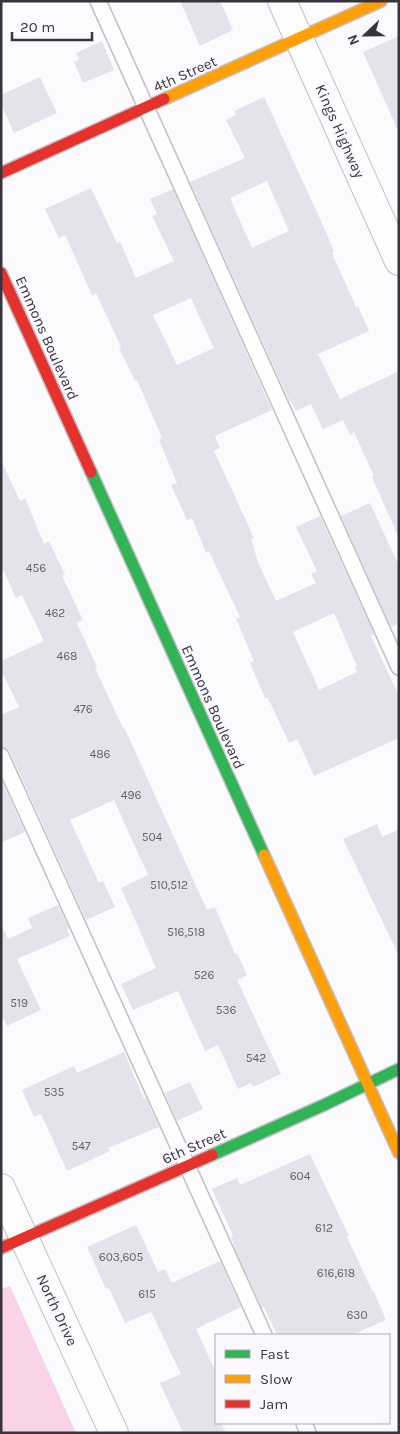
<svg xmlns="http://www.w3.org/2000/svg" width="400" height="1434" viewBox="0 0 400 1434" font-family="Karla,sans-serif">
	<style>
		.green { fill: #f9d3e8 }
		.building { fill: #e4e3ec; fill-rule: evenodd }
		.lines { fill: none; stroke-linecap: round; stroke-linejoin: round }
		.lane-casing { stroke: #c1bfc4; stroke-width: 18 }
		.street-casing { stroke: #c1bfc4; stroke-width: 30 }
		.fast-casing { stroke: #c1bfc4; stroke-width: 14 }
		.slow-casing { stroke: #c1bfc4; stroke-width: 14 }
		.jam-casing { stroke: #c1bfc4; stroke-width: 14 }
		.lane { stroke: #fefeff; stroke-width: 15 }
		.street { stroke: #fefeff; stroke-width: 28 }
		.fast { stroke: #30b455; stroke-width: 11 }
		.slow { stroke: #ff9f0a; stroke-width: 11 }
		.jam { stroke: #e5322d; stroke-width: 11 }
		.labels { text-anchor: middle; stroke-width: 5; stroke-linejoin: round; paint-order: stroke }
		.number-label { font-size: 12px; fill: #64616a }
		.street-label { font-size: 15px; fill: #38343e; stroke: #fbf9fe }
	</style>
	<rect width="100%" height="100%" fill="#fbfafd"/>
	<path class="green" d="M10,1286L76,1433H1V1289Z"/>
	<path class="building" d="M180,1H220L233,30L200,46Z
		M399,36V133L363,52Z
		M102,41L114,70L83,83L74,62L79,59L76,53Z
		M40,77L57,113L14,133L1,104V95Z
		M264,97L326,232L334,252L332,253L356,307L358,306L369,331L318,354L340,399L399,371V538L372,477L374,476L354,432L350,435L343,420L323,429L311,404L296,411L291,401L290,402L190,182L245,158L226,120L236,115L234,111ZM267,181L289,231L252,248L230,198Z
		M91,188L117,243L120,242L136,278L174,261L152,216L157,214L150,199L173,189L272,410L215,436L220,448L214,451L254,538L251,539L258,562L276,601L316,583L311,574L317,571L296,527L320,516L374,634L371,636L399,696V738L314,776L297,739L289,743L268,698H265L250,663L254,661L236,619L240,617L209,551L206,553L192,518L187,520L171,485L177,483L159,440L162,438L137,380L135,381L119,348L121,347L96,293L92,295L65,235L59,238L45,209ZM191,298L214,348L177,365L153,315ZM334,613L357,666L355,667L357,672L319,690L293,632Z
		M1,460L20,501L25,498L44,544L49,541L65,575L62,576L83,620L77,623L97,667L95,668L123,728L124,727L207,910L215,907L235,954L237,953L247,975L237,980L281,1074L253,1087L251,1083L238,1089L218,1045L205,1051L178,991L133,1010L121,984L156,968L121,888L148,875L114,800L70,820L99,883L103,881L115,907L86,920L10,752L6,748L1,747V715L19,707L1,670V661L44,641L22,595L16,598L1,565Z
		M370,503L399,566V623L391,627L341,516Z
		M1,779L25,832L1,843Z
		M377,824L382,837L399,829V956L343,839Z
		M58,905L69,928L67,929L70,936L17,959L41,1010L7,1026L1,1013V924L8,939L32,928L28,918Z
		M124,1052L144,1099L146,1098L159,1127L108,1148L110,1151L67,1171L41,1114L34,1117L22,1090L74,1066L77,1073Z
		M190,1082L203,1109L177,1121L165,1093Z
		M310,1154L349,1236L347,1237L372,1291L373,1290L386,1320L352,1335H277L264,1307L262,1308L237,1254L231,1237L233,1236L212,1189L237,1178L240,1185Z
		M136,1225L158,1272L165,1269L172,1283L220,1261L241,1307L196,1329L216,1372V1423H221L226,1433H183L160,1383L181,1374L151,1312L125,1323L109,1288L106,1289L87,1247Z"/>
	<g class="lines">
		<g class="lane-casing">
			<path id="lane" d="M98,1L399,667
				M1,756L264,1335
				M304,1423L308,1433"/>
		</g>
		<g class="street-casing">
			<path id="street" d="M282,1L399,261
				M1,1188L114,1433"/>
		</g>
		<g class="fast-casing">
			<path id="fast" d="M91,472L264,855
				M212,1155L324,1105L399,1069"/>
		</g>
		<g class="slow-casing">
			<path id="slow" d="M164,99L381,1
				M264,855L399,1153"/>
		</g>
		<g class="jam-casing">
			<path id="jam" d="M1,173L164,99
				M1,273L91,472
				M1,1248L212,1155"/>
		</g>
		<use href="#lane" class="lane"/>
		<use href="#street" class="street"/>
		<use href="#fast" class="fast"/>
		<use href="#slow" class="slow"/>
		<use href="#jam" class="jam"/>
	</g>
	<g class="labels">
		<g class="number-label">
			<text x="36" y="572">456</text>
			<text x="55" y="617">462</text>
			<text x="67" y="660">468</text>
			<text x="83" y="713">476</text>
			<text x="100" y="758">486</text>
			<text x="131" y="799">496</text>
			<text x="152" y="841">504</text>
			<text x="169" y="889">510,512</text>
			<text x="186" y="936">516,518</text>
			<text x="204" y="979">526</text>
			<text x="19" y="1007">519</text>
			<text x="226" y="1014">536</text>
			<text x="256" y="1062">542</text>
			<text x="54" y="1096">535</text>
			<text x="81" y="1150">547</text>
			<text x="300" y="1180">604</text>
			<text x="324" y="1232">612</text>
			<text x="121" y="1261">603,605</text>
			<text x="336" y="1277">616,618</text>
			<text x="147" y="1298">615</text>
			<text x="357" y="1319">630</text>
		</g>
		<g class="street-label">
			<text transform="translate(185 74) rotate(-24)" y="5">4th Street</text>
			<text transform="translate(340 131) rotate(66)" y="5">Kings Highway</text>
			<text transform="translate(47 338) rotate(66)" y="5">Emmons Boulevard</text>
			<text transform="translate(213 707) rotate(66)" y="5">Emmons Boulevard</text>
			<text transform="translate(194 1146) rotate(-24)" y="5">6th Street</text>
			<text transform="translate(57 1310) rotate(65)" y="5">North Drive</text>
		</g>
	</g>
	<rect width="400" height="1434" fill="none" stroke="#38343e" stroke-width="5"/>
	<rect x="215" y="1334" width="175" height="90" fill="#fbf9fe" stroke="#adaab1"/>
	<rect x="225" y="1350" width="25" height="8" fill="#30b455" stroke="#adaab1"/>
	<text x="260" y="1359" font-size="15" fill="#38343e">Fast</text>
	<rect x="225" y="1375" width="25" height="8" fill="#ff9f0a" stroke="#adaab1"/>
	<text x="260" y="1384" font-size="15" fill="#38343e">Slow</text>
	<rect x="225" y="1400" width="25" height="8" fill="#e5322d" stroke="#adaab1"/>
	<text x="260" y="1409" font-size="15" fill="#38343e">Jam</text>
	<g transform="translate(365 35) rotate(248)" stroke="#fbf9fe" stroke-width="4" paint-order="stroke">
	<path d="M0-4L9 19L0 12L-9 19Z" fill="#38343e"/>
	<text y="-8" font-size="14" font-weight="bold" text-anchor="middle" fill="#38343e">N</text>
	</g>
	<path d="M12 32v8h80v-8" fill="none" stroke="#38343e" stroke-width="2.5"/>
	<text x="20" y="32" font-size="15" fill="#38343e" stroke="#fbf9fe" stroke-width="4" paint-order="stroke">20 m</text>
</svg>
